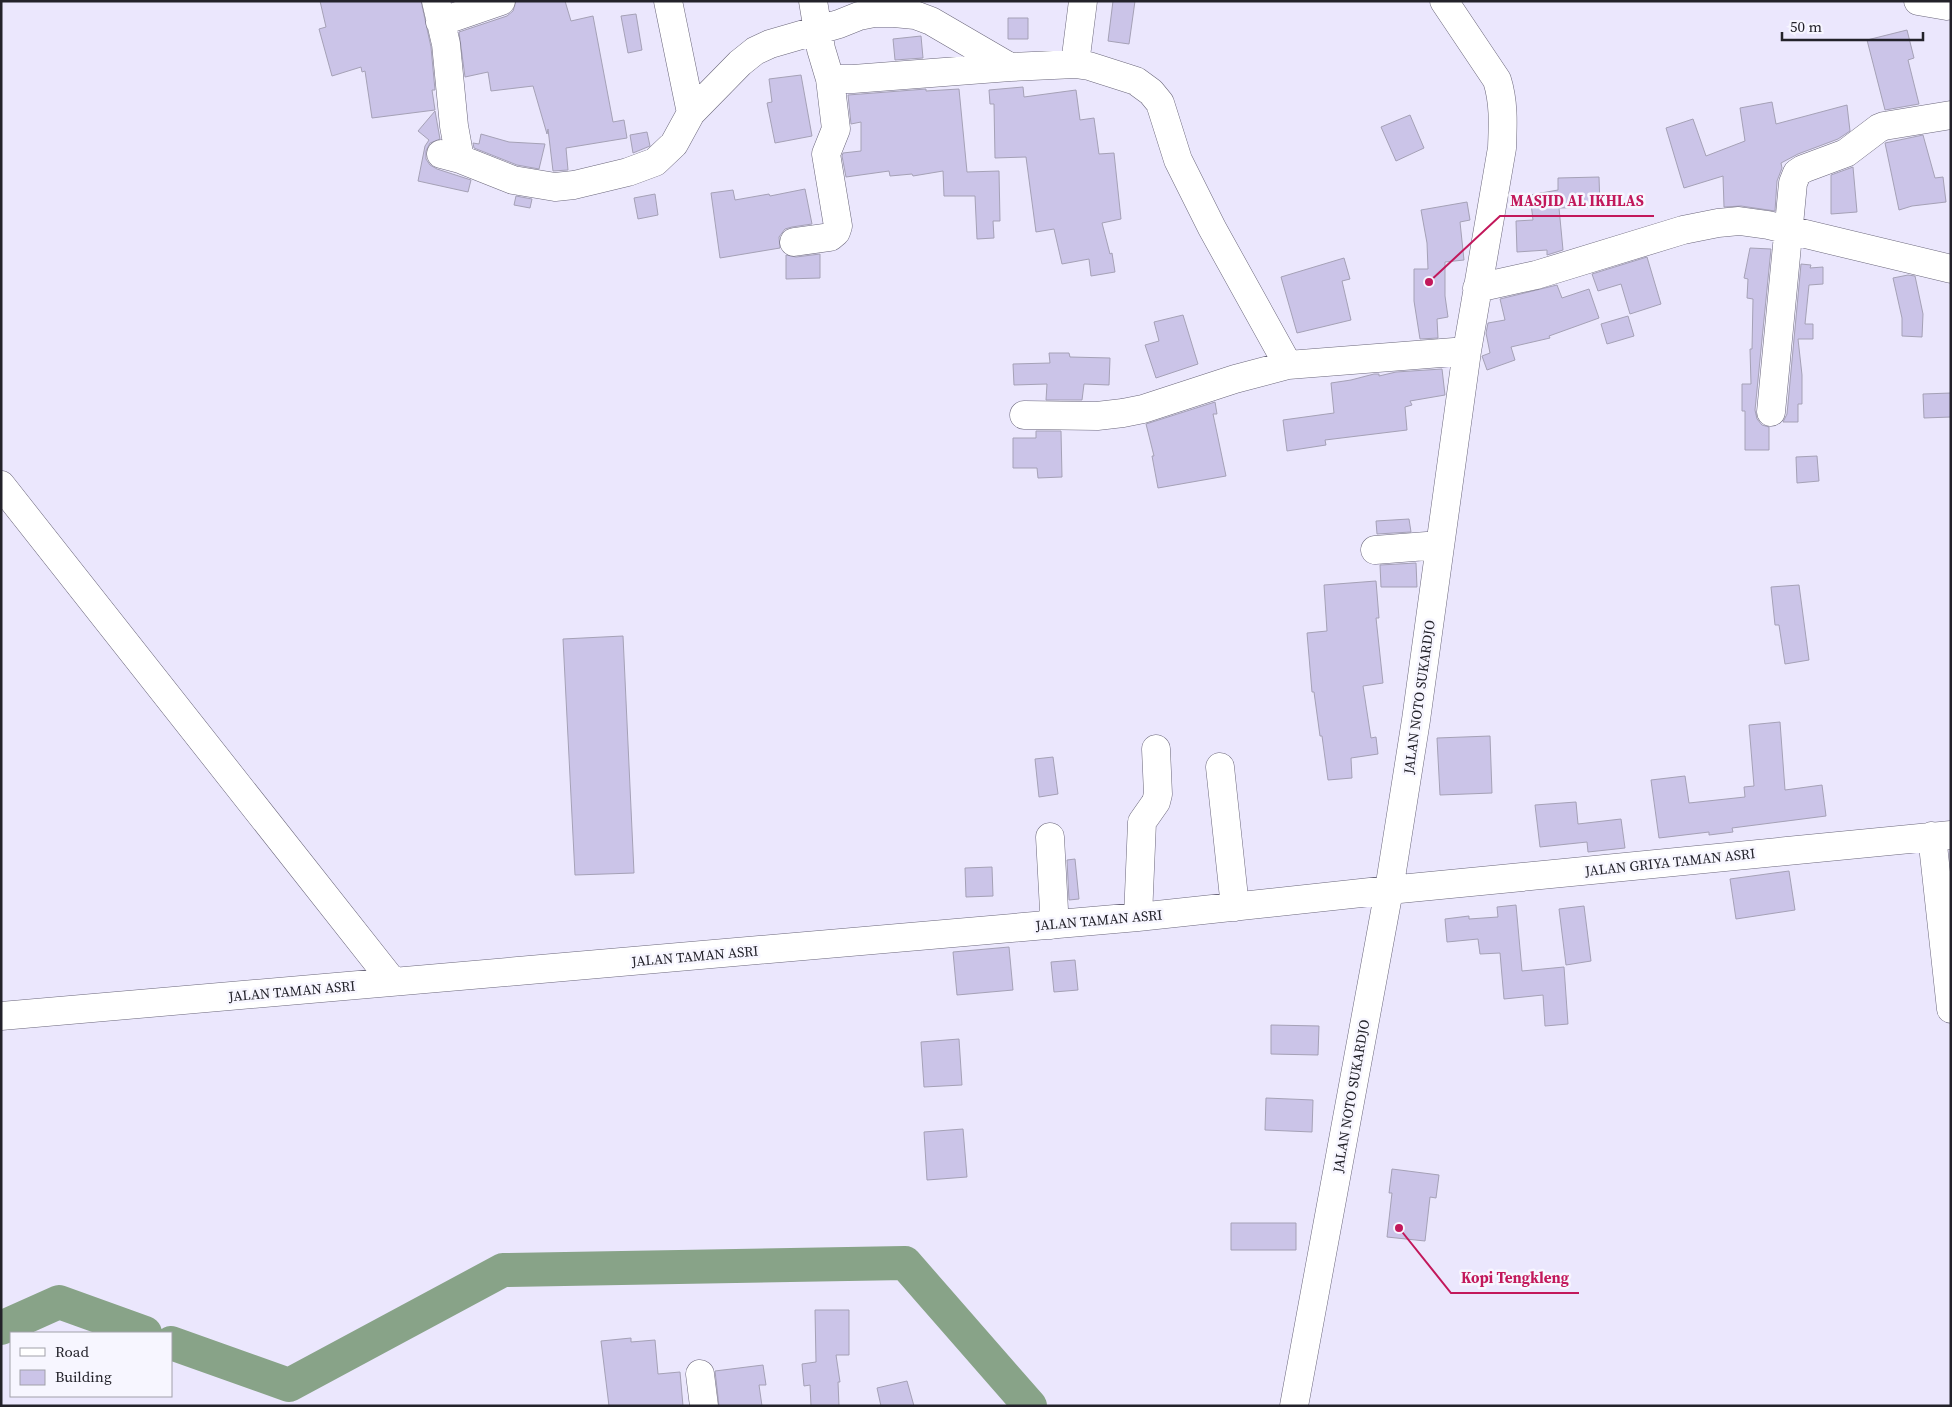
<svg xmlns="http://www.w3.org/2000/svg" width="1952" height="1407" viewBox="0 0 1952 1407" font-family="'Source Serif 4',serif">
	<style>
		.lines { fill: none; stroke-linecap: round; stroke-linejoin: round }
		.river { stroke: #88a388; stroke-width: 34 }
		.building { fill: #cbc4e8; stroke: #a5a1b6 }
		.minor-casing { stroke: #6b677b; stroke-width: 29 }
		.minor { stroke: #fff; stroke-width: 28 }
		.labels { text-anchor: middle; stroke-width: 5; stroke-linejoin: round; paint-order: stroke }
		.street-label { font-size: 14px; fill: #23222a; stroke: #f7f6ff }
		.leader { fill: none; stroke: #c2185b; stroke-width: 2 }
		.callout-dot { fill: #c2185b; stroke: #f7f6ff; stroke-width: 2 }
		.callout-label { font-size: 15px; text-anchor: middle; font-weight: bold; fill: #c2185b; stroke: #f7f6ff; stroke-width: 5; stroke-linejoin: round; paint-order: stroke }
	</style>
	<rect width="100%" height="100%" fill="#ebe7fd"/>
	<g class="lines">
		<path class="river" d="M1,1328L59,1302L145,1333
			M171,1343L289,1385L503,1270L905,1263L1030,1406"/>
	</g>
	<path class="building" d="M320,1H421L431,47L435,90H432L435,110L372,118L365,71L362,72L361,67L332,76L319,29L326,27Z
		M516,1H565L571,21L593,16L613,122L624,120L627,138L566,148L568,170L553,171L548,129L547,134L533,86L491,91L488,72L465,77L459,32L507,16L513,11Z
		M1113,1H1135L1129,44L1108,41Z
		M636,14L642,50L628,53L621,16Z
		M1008,18H1028V39H1008Z
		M1907,30L1914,58L1908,60L1919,104L1885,110L1867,40Z
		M921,36L923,58L895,60L893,39Z
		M801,75L812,136L775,143L767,103L772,102L769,79Z
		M1023,87L1024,97L1076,90L1080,120L1094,118L1099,154L1114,153L1121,219L1102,223L1110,254L1112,253L1115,272L1091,276L1089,259L1062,264L1054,229L1036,232L1026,157L995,158L994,104H990L989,90Z
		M926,89V91L959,89L967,172L999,171L1000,221H993L994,238L977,239L975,196H944L943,171L913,176L912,174L890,176L889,171L846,177L842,156L843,153L861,151V122L851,124L848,95Z
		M1772,102L1776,124L1847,105L1850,131L1838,139L1798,154L1781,163L1782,168L1777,181L1775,211L1741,206L1724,207L1723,176L1684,188L1666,128L1693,119L1706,156L1745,141L1740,108Z
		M435,111L440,139L430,143L426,151V159L430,165L437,169L471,180L468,192L418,181L425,146L429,140L418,131Z
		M1410,115L1424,148L1396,161L1381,127Z
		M647,132L650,146L633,153L630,135Z
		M481,134L509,142L545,144L539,169L517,165L474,148L473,143L479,144Z
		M1923,135L1935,178L1943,177L1946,202L1912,206L1899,210L1885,143Z
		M1853,167L1857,212L1831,214V175Z
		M1599,177L1600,207L1559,208L1563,250L1547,255V250L1517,252L1516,221L1533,220L1530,195L1558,190V178Z
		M805,189L812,224L792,227L785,229L779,237L780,248L720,258L711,193L733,190L735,200L769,194L770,196Z
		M655,194L658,215L638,219L634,198Z
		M516,196L532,199L530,208L514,205Z
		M1467,202L1470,220L1460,222L1464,260L1445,262V296L1448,317L1437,319L1438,338L1420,339L1414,301V269H1428L1427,243L1421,210Z
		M1750,248L1771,249L1755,410L1757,419L1762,425L1769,427V450H1745V411H1742V384H1751L1750,349H1752L1753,299L1747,298L1748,279L1744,278Z
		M820,254V278L786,279V255L796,257Z
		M1647,257L1661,304L1630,314L1621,284L1598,291L1592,274Z
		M1344,258L1350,279L1342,281L1351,320L1297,333L1281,277Z
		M1801,264L1811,265L1810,268L1823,267V284L1809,285L1805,324H1813V339H1798L1802,375V404H1798V422H1783L1787,414Z
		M1908,275L1915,276L1923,314L1922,337L1902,336V318L1893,278Z
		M1557,285L1562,298L1589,289L1599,318L1549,336L1550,338L1511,347L1515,360L1487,370L1482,356L1490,353L1486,333L1488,323L1505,320L1500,299Z
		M1183,315L1198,364L1156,378L1145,345L1159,341L1154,322Z
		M1628,316L1634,336L1607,344L1601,324Z
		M1049,353H1069L1070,357L1110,358L1109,385L1084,384L1082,400H1046L1047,384L1014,385L1013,364L1050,363Z
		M1442,369L1445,395L1410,401L1412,405L1405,407L1407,430L1325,440L1326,445L1287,451L1283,420L1334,413L1331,383L1351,380L1374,374H1379V376L1396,372Z
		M1951,393V417L1924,418L1923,394Z
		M1215,402L1217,414H1213L1226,476L1158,488L1152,456H1154L1146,424Z
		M1036,431H1061L1062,477L1038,478L1037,468H1013V438H1036Z
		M1817,456L1819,481L1797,483L1796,457Z
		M1409,519L1411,532L1377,534L1376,521Z
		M1416,563L1417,587H1381L1380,565Z
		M1376,581L1379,618H1376L1383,683L1363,686L1371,738L1376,737L1378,754L1351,758L1352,778L1328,780L1322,736H1320L1314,692H1312L1307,633L1327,631L1324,585Z
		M1799,585L1809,660L1785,664L1779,625H1775L1771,587Z
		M623,636L634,873L575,875L563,639Z
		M1780,722L1785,790L1822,785L1826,816L1732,828L1733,832L1709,835V832L1659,838L1651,780L1685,776L1689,803L1745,797L1744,787L1754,786L1749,725Z
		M1490,736L1492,793L1440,795L1437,738Z
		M1053,757L1058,794L1039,797L1035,759Z
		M1576,802L1578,824L1621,819L1625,848L1588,852L1587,842L1540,847L1535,805Z
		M1075,859L1079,899L1069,900L1067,860Z
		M992,867L993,896L966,897L965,868Z
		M1789,871L1795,910L1736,919L1730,879Z
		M1516,905L1522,971L1564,967L1568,1024L1545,1026L1543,995L1504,999L1500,953L1480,954L1478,939L1447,942L1445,919L1469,916V919L1498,917L1497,907Z
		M1584,906L1591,961L1566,965L1559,909Z
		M1009,947L1013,990L957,995L953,952Z
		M1075,960L1078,990L1054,992L1051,962Z
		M1271,1025L1319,1026L1318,1055L1271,1054Z
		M959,1039L962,1085L924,1087L921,1042Z
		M1266,1098L1313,1100L1312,1132L1265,1130Z
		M963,1129L967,1177L927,1180L924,1132Z
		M1392,1169L1439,1175L1436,1198L1430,1197L1425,1241L1387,1237L1392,1193H1389Z
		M1231,1223H1296V1250H1231Z
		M815,1310H849V1355H836L840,1382H838L839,1406H811L810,1385L804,1386L802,1364L816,1362Z
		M631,1338V1342L655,1340L658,1374L680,1372L683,1406H609L601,1341Z
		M763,1365L766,1385H759L762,1406H719L715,1371Z
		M907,1381L914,1406H881L877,1388Z"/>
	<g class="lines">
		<g class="minor-casing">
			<path id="minor" d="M436,1L446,44L454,126L460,159
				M668,1L691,113
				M813,1L821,49L830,79H853L1010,67L1075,64L1089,66L1136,81L1151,92L1160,103L1178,160L1212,228L1288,365
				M1918,1L1947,6L1951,5
				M440,22L501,1
				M1075,64L1083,1
				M441,154L460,159L513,180L555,187L574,185L628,172L655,162L674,144L691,113L740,63L755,51L770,44L839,24L859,16L874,13H894L915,15L931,21L1010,67
				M794,242L830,237L836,232L838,226L826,154L836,129L830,79
				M1477,288L1536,275L1683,230L1718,223L1739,221L1768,225L1951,269
				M1771,412L1793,183L1797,173L1803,169L1846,153L1879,128L1884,126L1951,115
				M1024,415L1097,416L1123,413L1143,409L1235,379L1288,365L1467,351
				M1,485L393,982
				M1375,550L1440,545
				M1220,767L1235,907
				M1932,836L1951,1009
				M1050,837L1054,910L1051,925
				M1138,917L1142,822L1156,802L1158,794L1156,749
				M1,1016L1138,917L1389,890L1951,835
				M700,1374L704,1406
				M1294,1406L1389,890L1416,720L1467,351L1502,148C1503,124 1504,102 1497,80L1444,1"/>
		</g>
		<use href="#minor" class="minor"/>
	</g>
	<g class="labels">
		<g class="street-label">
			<text transform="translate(1419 697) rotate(-82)" y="5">JALAN NOTO SUKARDJO</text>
			<text transform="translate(1670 862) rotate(-6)" y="5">JALAN GRIYA TAMAN ASRI</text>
			<text transform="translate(1099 920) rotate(-5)" y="5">JALAN TAMAN ASRI</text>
			<text transform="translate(695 956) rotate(-5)" y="5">JALAN TAMAN ASRI</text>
			<text transform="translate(292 991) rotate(-5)" y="5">JALAN TAMAN ASRI</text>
			<text transform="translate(1351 1096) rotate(-80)" y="5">JALAN NOTO SUKARDJO</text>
		</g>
	</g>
	<path class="leader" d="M1429 282L1500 216H1654M1399 1228L1451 1293H1579"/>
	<g class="callout-dot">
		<circle cx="1429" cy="282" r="5"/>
		<circle cx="1399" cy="1228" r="5"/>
	</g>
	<g class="callout-label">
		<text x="1577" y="206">MASJID AL IKHLAS</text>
		<text x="1515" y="1283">Kopi Tengkleng</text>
	</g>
	<rect width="1952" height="1407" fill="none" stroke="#23222a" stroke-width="5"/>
	<rect x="10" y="1332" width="162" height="65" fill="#f7f6ff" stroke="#a2a1aa"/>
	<rect x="20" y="1348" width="25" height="8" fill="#ffffff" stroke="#a2a1aa"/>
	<text x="55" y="1357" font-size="15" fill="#23222a">Road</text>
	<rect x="20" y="1370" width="25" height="15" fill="#cbc4e8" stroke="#a2a1aa"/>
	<text x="55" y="1382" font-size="15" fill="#23222a">Building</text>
	<path d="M1782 32v8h141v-8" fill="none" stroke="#23222a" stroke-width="2.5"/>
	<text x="1790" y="32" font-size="15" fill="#23222a" stroke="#f7f6ff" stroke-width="4" paint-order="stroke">50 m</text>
</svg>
